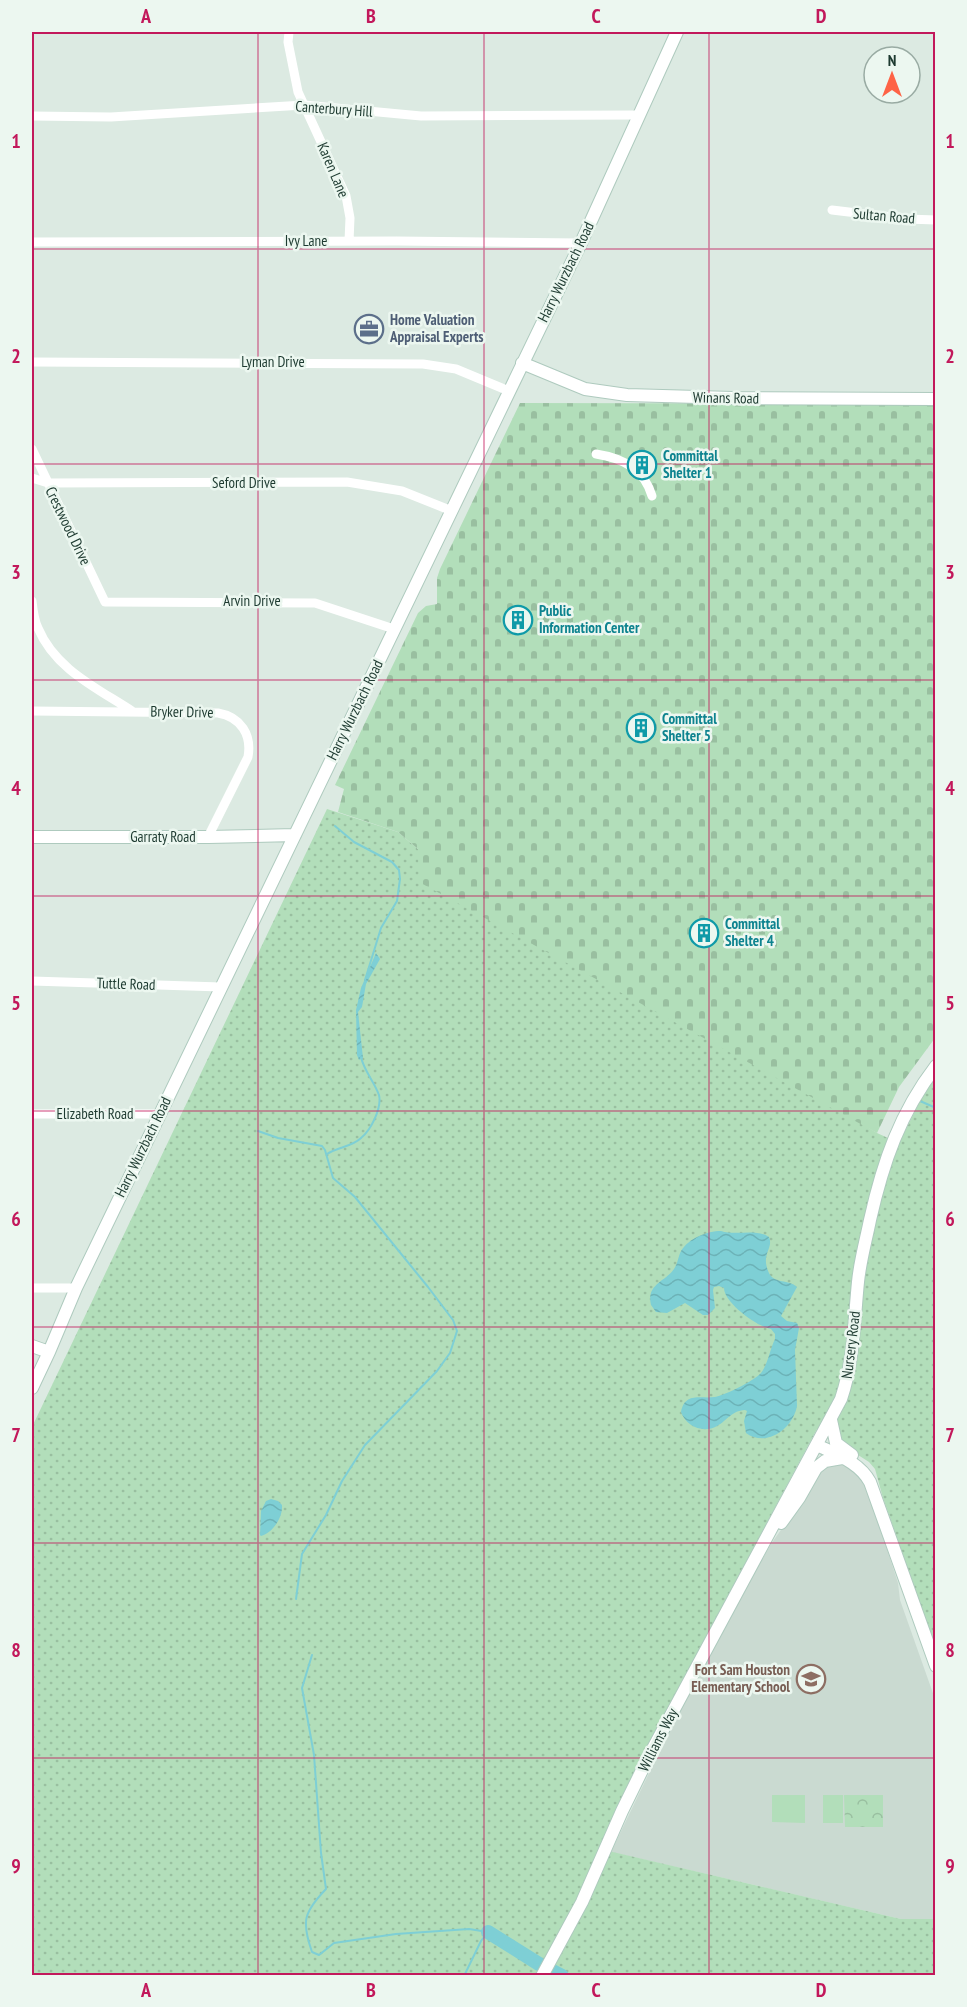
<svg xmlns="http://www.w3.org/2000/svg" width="967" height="2007" viewBox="0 0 967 2007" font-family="'PT Sans Narrow',sans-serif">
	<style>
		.built { fill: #cadad1 }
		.grass { fill: url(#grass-dots) }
		.cemetery { fill: url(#cemetery-stones) }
		.park { fill: url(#park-crowns) }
		.pitch { fill: #b2deba }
		.water { fill: url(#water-waves) }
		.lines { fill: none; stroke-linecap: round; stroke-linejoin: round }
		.stream { stroke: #7ecfd5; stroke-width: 2 }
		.river { stroke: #7ecfd5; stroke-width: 14 }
		.secondary-casing { stroke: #aecabe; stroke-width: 14 }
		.street { stroke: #fff; stroke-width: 9 }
		.secondary { stroke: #fff; stroke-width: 12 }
		.grid { fill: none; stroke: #c2185b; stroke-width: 1.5; stroke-opacity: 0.55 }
		.labels { text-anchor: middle; stroke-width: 5; stroke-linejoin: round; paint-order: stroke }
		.street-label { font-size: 15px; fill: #1d3a30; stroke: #ecf7f0 }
		.service-label { font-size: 15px; font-weight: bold; fill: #4e5e75; stroke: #ecf7f0; text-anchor: start }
		.culture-label { font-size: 15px; font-weight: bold; fill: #0d838f; stroke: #ecf7f0; text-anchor: start }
		.education-label { font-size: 15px; font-weight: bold; fill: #785e54; stroke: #ecf7f0; text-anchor: end }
		.neatline { fill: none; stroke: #c2185b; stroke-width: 2 }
		.grid-label { font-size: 20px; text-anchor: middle; font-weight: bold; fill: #c2185b }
	</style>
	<defs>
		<pattern id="grass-dots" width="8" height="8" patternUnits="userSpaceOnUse" patternTransform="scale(1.5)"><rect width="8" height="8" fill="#b2deba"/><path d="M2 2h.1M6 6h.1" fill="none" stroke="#99bfa0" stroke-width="1.8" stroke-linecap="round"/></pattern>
		<pattern id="cemetery-stones" width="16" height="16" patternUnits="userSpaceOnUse" patternTransform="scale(1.5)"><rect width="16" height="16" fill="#b2deba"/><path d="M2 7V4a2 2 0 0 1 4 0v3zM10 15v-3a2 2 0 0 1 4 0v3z" fill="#99bfa0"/></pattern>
		<pattern id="park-crowns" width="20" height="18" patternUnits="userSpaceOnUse" patternTransform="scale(1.5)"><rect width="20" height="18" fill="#b2deba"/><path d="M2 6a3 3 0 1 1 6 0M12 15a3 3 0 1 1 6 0" fill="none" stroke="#99bfa0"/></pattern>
		<pattern id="water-waves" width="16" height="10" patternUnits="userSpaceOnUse" patternTransform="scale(1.5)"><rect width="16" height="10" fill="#7ecfd5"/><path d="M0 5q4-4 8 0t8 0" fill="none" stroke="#6cb2b7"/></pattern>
	</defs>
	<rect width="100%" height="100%" fill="#dceae2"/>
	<path class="built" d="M840,1464L850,1468L865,1482L898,1583L900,1600L935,1699V1919H901L611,1852L704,1659L771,1544L798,1506L817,1474L826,1466Z"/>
	<path class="grass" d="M327,809L398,832L418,849L877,1133L899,1143L920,1101L935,1077V1646L883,1498L875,1469L869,1462L844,1446L839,1439L817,1429L634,1772L600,1849L901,1919H935V1975H32V1427Z"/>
	<path class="cemetery" d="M520,403L935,404V1038L899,1087L877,1133L419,882L418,849L398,832L338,812L344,789L335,785L418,613L426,606L437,604V578L440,569Z"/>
	<path class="park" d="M844,1795H883V1827H845Z"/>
	<path class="pitch" d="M772,1795H805V1823L772,1822Z
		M823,1795H843V1823H823Z"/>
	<path class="water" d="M376,953L380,959L366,984L362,1007L358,1012L363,1058L359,1060L357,1055L356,1010L361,988Z
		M721,1231C737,1236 755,1228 769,1237C774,1249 760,1254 769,1273C774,1284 789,1279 797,1287L781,1316L787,1321L797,1323L799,1328L795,1350L797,1406C793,1429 766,1448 746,1433L744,1421L747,1411L745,1410C731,1411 728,1420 717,1426C703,1434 686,1426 681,1412C685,1392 700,1399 715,1397C725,1395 754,1381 761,1373C768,1364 770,1349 775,1339V1334L771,1329C758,1327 724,1303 724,1288L719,1286L714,1287L713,1290L715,1308L708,1315H703L685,1303L667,1313L656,1312L651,1305C646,1284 665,1282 674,1269C678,1263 678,1257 681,1251C689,1238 707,1231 721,1231Z
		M271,1499L278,1501L282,1505C283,1517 273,1533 261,1536L260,1535L261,1511L266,1501Z"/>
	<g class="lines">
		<path class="stream" d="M335,826L354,842L392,862L399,870L400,879L397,901L381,928L365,980
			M920,1101L936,1108
			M258,1131L278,1138L322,1146L325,1150L333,1178L355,1197L428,1287L453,1320L457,1331L450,1353L437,1371L365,1445L342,1481L326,1515L302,1554L296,1599
			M327,1154C337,1147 352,1147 361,1138C371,1130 382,1108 379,1095C374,1081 364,1071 361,1057
			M312,1655L302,1688L314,1755L321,1853L326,1889C304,1912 301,1921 312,1952L319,1955L334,1943L396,1934L469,1929L488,1932L481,1941L464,1976"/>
		<path class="river" d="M488,1932L539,1964L562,1976"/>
		<g class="secondary-casing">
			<path id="secondary" d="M522,363L585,389L627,395L733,398L936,399
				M32,837H208L295,835
				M32,1346L49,1352
				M32,1388L49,1352L76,1288L581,243L677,32
				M831,1420L836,1443L852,1455
				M817,1445C837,1455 859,1462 870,1482L936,1666
				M781,1523L799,1498L816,1468L825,1461L842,1458
				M542,1976L582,1902L622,1811L650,1754L841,1399C854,1361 854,1322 858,1282C860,1261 866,1240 870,1220C883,1162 900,1113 936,1066"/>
		</g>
		<path class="street" d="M289,32L288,42L298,92L346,196L350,218L349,241
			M32,116L111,117L304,105L421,116L637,115
			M832,210L907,219L936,220
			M32,242L397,241L581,243
			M32,362L423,364L456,369L509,391
			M32,449L105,602L315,603L394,629
			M596,454C623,458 644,469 652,496
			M32,478L48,483L347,482L402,491L452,511
			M32,601C33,610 34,620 38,628C55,669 97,688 132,711
			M32,711L218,713C241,717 252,735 248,757L208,837
			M32,981L221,987
			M32,1114H159
			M32,1288H76"/>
		<use href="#secondary" class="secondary"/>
	</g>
	<path class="grid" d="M258,32V1976M484,32V1976M709,32V1976M32,249H936M32,464H936M32,680H936M32,896H936M32,1111H936M32,1327H936M32,1543H936M32,1758H936"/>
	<defs>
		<g id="office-ring" transform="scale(1.5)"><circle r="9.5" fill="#ecf7f0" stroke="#5c6f8a" stroke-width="1.5"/><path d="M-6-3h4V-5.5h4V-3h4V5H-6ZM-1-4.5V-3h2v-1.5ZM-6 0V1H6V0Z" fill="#5c6f8a"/></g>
		<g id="building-ring" transform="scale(1.5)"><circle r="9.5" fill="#ecf7f0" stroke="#0f9aa8" stroke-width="1.5"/><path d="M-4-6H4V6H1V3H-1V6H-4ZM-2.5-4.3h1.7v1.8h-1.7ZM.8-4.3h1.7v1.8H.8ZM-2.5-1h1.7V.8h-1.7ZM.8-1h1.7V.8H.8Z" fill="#0f9aa8"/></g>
		<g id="school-ring" transform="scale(1.5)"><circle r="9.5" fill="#ecf7f0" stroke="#8d6e63" stroke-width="1.5"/><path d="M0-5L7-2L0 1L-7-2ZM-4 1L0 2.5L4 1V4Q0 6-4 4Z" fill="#8d6e63"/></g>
	</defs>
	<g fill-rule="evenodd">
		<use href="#office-ring" x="369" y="329"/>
		<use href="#building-ring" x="642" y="465"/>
		<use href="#building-ring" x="518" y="620"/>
		<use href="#building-ring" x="641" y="728"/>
		<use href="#building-ring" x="704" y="933"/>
		<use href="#school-ring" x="811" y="1679"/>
	</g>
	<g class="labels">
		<g class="street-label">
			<text transform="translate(334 109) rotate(4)" y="5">Canterbury Hill</text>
			<text transform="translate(333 170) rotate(67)" y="5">Karen Lane</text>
			<text transform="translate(884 216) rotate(5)" y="5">Sultan Road</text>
			<text x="306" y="246">Ivy Lane</text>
			<text transform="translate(566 272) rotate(-64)" y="5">Harry Wurzbach Road</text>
			<text x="273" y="367">Lyman Drive</text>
			<text transform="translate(726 398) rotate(1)" y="5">Winans Road</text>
			<text x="244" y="488">Seford Drive</text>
			<text transform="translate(68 526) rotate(64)" y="5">Crestwood Drive</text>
			<text x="252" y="606">Arvin Drive</text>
			<text transform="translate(355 710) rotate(-64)" y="5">Harry Wurzbach Road</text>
			<text transform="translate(182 712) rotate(1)" y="5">Bryker Drive</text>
			<text x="163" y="842">Garraty Road</text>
			<text transform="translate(126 984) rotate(2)" y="5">Tuttle Road</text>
			<text x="95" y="1119">Elizabeth Road</text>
			<text transform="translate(143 1147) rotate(-64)" y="5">Harry Wurzbach Road</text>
			<text transform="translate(851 1345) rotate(-83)" y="5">Nursery Road</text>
			<text transform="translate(658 1740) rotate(-63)" y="5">Williams Way</text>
		</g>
		<g class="service-label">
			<text x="390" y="325">Home Valuation<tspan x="390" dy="17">Appraisal Experts</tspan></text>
		</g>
		<g class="culture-label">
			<text x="663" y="461">Committal<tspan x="663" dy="17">Shelter 1</tspan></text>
			<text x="539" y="616">Public<tspan x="539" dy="17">Information Center</tspan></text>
			<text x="662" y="724">Committal<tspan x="662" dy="17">Shelter 5</tspan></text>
			<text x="725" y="929">Committal<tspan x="725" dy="17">Shelter 4</tspan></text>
		</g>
		<g class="education-label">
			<text x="790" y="1675">Fort Sam Houston<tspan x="790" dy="17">Elementary School</tspan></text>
		</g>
	</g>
	<rect width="967" height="2007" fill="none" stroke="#ecf7f0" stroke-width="66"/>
	<g transform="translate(892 75)"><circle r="28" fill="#ecf7f0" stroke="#99aba3" stroke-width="1.5"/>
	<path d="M0-4.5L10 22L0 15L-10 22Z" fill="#fe6346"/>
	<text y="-9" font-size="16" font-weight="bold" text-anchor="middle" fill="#1d3a30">N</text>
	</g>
	<rect x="33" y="33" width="901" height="1941" class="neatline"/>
	<g class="grid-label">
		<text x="146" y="23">A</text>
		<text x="371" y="23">B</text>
		<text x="596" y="23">C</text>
		<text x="821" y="23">D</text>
		<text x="16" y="148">1</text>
		<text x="950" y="148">1</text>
		<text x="16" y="363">2</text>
		<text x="950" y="363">2</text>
		<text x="16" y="579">3</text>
		<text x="950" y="579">3</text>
		<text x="16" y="795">4</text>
		<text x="950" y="795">4</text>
		<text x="16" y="1010">5</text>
		<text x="950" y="1010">5</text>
		<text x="16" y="1226">6</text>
		<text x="950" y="1226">6</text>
		<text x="16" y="1442">7</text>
		<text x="950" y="1442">7</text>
		<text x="16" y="1657">8</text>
		<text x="950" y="1657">8</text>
		<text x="16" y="1873">9</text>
		<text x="950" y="1873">9</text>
		<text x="146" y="1997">A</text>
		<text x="371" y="1997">B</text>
		<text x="596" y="1997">C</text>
		<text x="821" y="1997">D</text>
	</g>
</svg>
